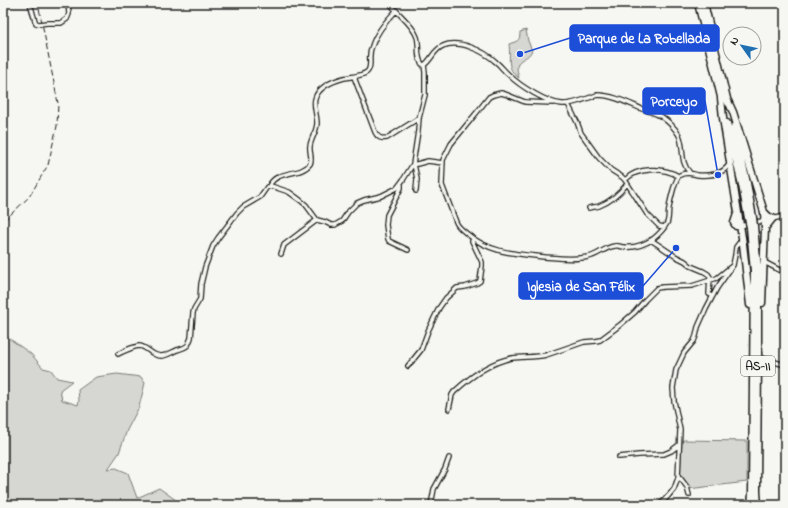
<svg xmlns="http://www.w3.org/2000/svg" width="788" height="508" viewBox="0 0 788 508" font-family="'Indie Flower',sans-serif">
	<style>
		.green { fill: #d6d6d2; stroke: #797977 }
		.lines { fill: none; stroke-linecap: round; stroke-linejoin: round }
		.minor-casing { stroke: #1c1c1c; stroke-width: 6 }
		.trunk-casing { stroke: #1c1c1c; stroke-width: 9 }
		.minor { stroke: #f6f6f2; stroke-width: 3.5 }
		.trunk { stroke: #f6f6f2; stroke-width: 6 }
		.rail { stroke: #1c1c1c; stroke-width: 1; stroke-dasharray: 6 3; stroke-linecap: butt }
		.minor-bridge-casing { stroke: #1c1c1c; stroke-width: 6; stroke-linecap: butt }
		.trunk-bridge-casing { stroke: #1c1c1c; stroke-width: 9; stroke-linecap: butt }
		.minor-bridge { stroke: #f6f6f2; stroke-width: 3.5 }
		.trunk-bridge { stroke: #f6f6f2; stroke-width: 6 }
		.labels { text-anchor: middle; stroke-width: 4; stroke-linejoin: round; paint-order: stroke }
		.shield { fill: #f6f6f2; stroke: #5d5d5c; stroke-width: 1 }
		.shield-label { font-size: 12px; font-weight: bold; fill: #1c1c1c }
		.leader { fill: none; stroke: #1d4ed8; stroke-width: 1.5 }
		.callout-dot { fill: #1d4ed8; stroke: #f6f6f2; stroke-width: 1.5 }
		.callout { fill: #1d4ed8; stroke: #1d4ed8; stroke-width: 1.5 }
		.callout-label { font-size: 14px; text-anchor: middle; font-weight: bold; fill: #fff }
	</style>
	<rect width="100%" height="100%" fill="#f6f6f2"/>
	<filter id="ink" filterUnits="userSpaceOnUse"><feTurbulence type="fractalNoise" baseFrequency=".025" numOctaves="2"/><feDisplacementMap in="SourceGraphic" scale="8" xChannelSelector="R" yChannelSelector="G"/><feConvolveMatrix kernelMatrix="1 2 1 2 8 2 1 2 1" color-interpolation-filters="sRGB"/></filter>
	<g filter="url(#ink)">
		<path class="green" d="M526,30L528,41L532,50C527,63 512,55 519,78C505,68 511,59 509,44C517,41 520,42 520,32Z
			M3,334L31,354L43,368L51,370L57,378L72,381L60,390L62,400L78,405L79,400L78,390L96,377L117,374L141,377L145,383L139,407L127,430L119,453L108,469L116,468L128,473L137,498L159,488L183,505H3Z
			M684,440L747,441V482L688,489L680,477L682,441Z"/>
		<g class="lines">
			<g class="minor-casing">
				<path id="minor" d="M30,3L35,21L36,23L39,24
					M390,3C398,15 412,23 417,37C420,47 416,57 422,64L424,65C432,60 433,50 443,46C459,39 484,51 496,62C501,66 504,71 509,75C520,86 547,103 562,104C570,105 589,98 597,95C613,95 628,103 642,109C648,111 656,113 662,117C669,122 675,128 679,135C685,148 679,161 690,173
					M47,23H61L67,19L69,14L68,3
					M354,77L375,132C378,138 381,139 387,138L419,118
					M553,103L525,102L505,94L501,93L493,95L489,97L478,111L451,144L443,160L442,185L456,222C458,227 462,230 466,233C489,253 516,254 545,257C559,258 574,260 588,257C597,256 605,247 615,246C618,245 621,247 624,247C635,248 644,245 653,239C658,235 664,229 667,223C669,219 668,213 669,208C670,202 675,178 680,175C686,171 693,174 698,175C710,176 724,174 730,163
					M568,104L577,122L581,133L599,158L611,170L622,177L625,180L647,214L659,226L664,227
					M413,164H417L428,161L443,163
					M414,164L417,179L416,191
					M625,180C637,167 664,167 678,176
					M401,184V188L387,215L386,225L388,239L389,241L408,250
					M269,186C277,169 300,177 310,164C313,159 309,152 310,146C311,138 317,131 317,123C317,115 313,106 315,99C318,87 333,81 344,78C352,76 360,77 367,72C372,67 369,60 370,55C370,52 371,48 372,46C376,33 387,20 396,11
					M589,208C592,207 596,207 599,206C610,202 620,193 627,184
					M772,219L785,216
					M740,226L766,220
					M651,240L675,256L685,261L691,266L703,271L708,274L710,277L709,294L713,296
					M281,254L284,245L317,220
					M764,264L766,263L785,273
					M118,354C124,351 132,347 139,346C145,346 150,353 156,355C164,358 170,353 177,350C181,349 185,348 188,345L191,338L193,313L194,309L200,299L201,284L205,267L213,246L218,238L237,213L243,207L260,197L267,187L271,186L289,192L300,200L306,205L317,220L325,222L331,225H335L342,221L348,212L357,203L364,200L381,196L397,188L403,180L413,164L418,131L419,118L425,95V72L424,65
					M758,357L785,365
					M408,366L421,350L428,331L439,308L446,298L457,288L465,287L477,283L480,281L482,266V262L472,241L473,239
					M449,409L452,395L454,392C470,377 490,362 512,358C523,356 534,358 546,355L584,342L596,341L600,340L620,325L635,312L645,300L657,288L663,287L692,286L717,278L733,265
					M619,457L639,455L664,454L671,451L679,445
					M678,478L681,479L687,487L689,495
					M431,505L434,489L445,469L449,458
					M660,505L669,495L674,489L678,478L680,430L674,401L673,388L676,370L684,353L694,341L696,336L698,327L706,309L717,288L733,265L735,255L736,247L742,239"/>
			</g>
			<g class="trunk-casing">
				<path id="trunk" d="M698,3L722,101
					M704,3L728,103
					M721,98L723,118L743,244L750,305
					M728,101L733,112L764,212L765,228L762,303
					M727,123L742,185L748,218
					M734,127L747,183L753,218
					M764,212L769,217L773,218L765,228
					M737,214L734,223L736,226H740
					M754,226L758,271V356L757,492L758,505
					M750,227L754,271L752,494L751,505"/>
			</g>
			<use href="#minor" class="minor"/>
			<use href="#trunk" class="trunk"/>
			<path class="rail" d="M3,220L9,216L29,197L48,165L57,126L58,103L38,3"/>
			<g class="minor-bridge-casing">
				<path id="minor-bridge" d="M39,24L47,23"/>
			</g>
			<g class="trunk-bridge-casing">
				<path id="trunk-bridge" d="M748,218L750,227
					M753,218L754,226"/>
			</g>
			<use href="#minor-bridge" class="minor-bridge"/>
			<use href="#trunk-bridge" class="trunk-bridge"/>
		</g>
	</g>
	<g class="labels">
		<rect class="shield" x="741" y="356" width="34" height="20" rx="3"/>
		<g class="shield-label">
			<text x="758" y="370">AS-II</text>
		</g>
	</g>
	<path class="leader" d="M520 54L570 38M718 175L705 101M676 248L643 286"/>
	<g class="callout-dot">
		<circle cx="520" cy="54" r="4"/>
		<circle cx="718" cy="175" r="4"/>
		<circle cx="676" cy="248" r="4"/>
	</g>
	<g class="callout">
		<rect x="570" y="25" width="149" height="26" rx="4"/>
		<rect x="643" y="88" width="62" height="26" rx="4"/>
		<rect x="519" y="273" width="124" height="26" rx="4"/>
	</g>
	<g class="callout-label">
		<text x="644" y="43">Parque de La Robellada</text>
		<text x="674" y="106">Porceyo</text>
		<text x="581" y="291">Iglesia de San Félix</text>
	</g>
	<rect width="788" height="508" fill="none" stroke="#f6f6f2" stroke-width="16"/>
	<rect x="8" y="8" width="772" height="492" fill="none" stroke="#1c1c1c" stroke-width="1.5" filter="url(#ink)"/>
	<g transform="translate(742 46) rotate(303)"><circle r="19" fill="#f6f6f2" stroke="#9f9f9c"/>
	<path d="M0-3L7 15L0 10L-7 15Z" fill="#1f6fb2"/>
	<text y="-6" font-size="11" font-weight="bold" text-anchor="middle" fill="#1c1c1c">N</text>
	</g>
</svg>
